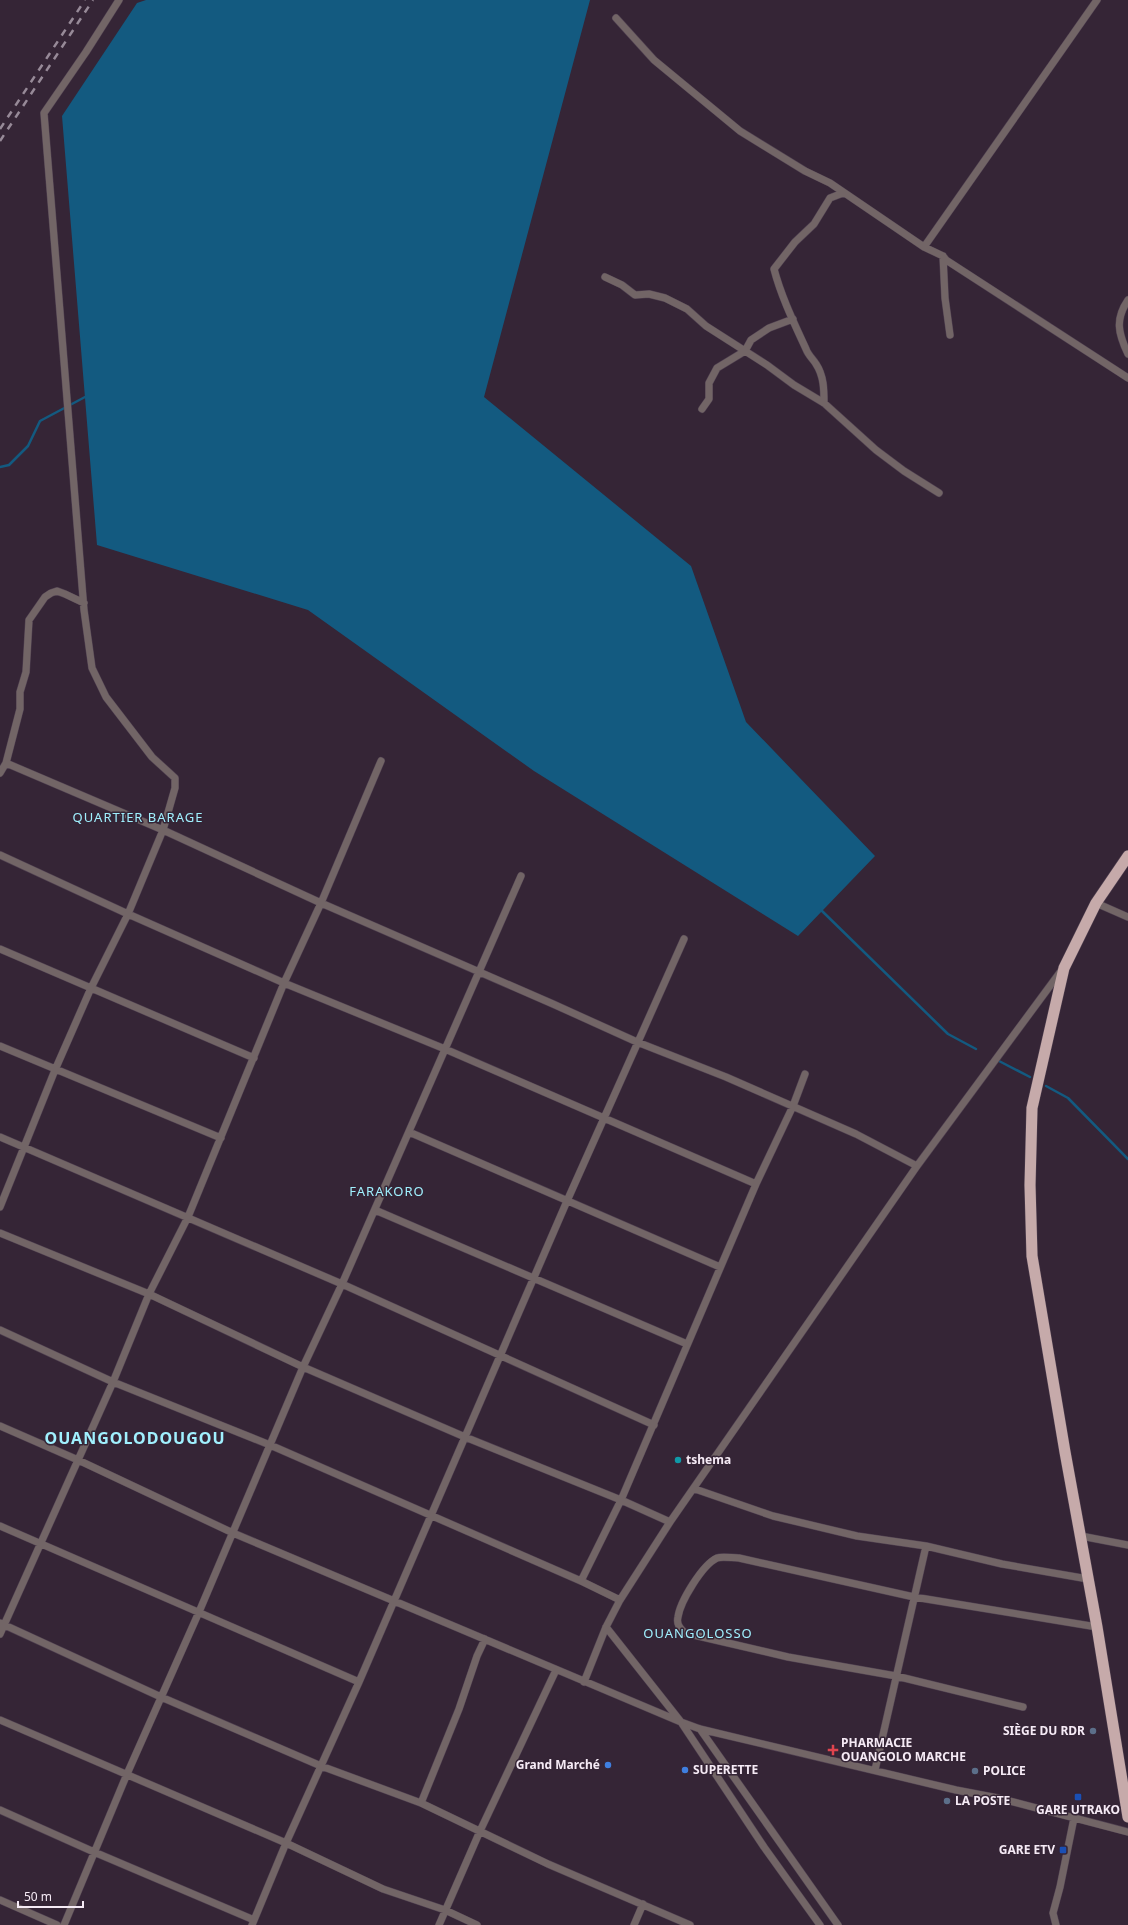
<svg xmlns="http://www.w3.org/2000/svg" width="1128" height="1925" viewBox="0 0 1128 1925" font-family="'Noto Sans',sans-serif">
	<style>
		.water { fill: #135a80 }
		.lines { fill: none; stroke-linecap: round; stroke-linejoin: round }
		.stream { stroke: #135a80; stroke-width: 2.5 }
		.minor-casing { stroke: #504151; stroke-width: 8 }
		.trunk-casing { stroke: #504151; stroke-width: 12 }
		.minor { stroke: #726566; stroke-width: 7 }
		.trunk { stroke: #c6aaaa; stroke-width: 11 }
		.rail { stroke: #978a98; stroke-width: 2.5; stroke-dasharray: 7 7; stroke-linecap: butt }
		.culture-dot { fill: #0f9aa8; stroke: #352536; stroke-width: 1.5 }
		.service-dot { fill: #5c6f8a; stroke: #352536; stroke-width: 1.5 }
		.health-dot { fill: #e0444e; stroke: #352536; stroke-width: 1.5 }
		.shop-dot { fill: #3f7fe0; stroke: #352536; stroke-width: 1.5 }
		.transit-dot { fill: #1a4fb4; stroke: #352536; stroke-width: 1.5 }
		.labels { text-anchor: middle; stroke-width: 3; stroke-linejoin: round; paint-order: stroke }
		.poi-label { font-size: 12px; font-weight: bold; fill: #f5eaf5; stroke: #352536; text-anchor: start }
		.neighbourhood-label { font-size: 13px; letter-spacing: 1px; fill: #a0f0fe; stroke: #352536 }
		.district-label { font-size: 16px; font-weight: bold; letter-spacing: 1px; fill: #a0f0fe; stroke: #352536 }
	</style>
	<rect width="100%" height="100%" fill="#352536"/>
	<path class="water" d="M146,0H590L484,397L691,566L746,722L875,856L798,936L534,771L308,610L97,545L62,116L137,3Z"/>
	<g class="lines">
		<path class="stream" d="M0,467L9,465L28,446L40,421L85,397
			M821,910L948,1034L976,1049
			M999,1061L1030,1077
			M1046,1086L1068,1098L1128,1159"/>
		<g class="minor-casing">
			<path id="minor" d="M616,18L654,60L740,131L805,171L830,183L924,247L943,256L946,260L1128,378
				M924,247L1097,0
				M943,256L945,298L950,335
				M605,277L622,285L635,295L649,294L665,298L687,309L706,326L767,365L794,385L824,403L876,450L904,471L939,493
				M1128,300C1115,319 1118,333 1128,354
				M824,403C824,390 824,376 816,364C813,359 808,355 806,349C794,323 781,296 774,269L795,242L814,224L830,198L843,193
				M702,409L709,399V383L717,368L745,351L751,340L769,328L793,319
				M6,763L163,830L321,903L553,1004L637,1042L726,1077L856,1134L917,1166
				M0,773L6,763L20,709V692L26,672L29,620L45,597L51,593L57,591L65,594L84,603
				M0,855L128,914L284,983L445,1049L756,1184
				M1096,903L1128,917
				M0,949L254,1058
				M0,1046L221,1138
				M409,1132L720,1267
				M0,1137L342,1284L654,1425
				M0,1207L55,1070L91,988L128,914L163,830L175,788V778L152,757L106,697L92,668L84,610L44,113L86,52L119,0
				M375,1210L687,1344
				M0,1233L149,1294L303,1367L465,1437L621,1500L670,1522
				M0,1330L113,1382L270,1445L581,1581L620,1600
				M0,1426L78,1460L233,1533L681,1722L700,1729L956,1790L998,1798L1128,1832
				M695,1489L773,1516L857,1536L926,1546L1002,1564L1088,1579
				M0,1526L359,1682
				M1081,1536L1128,1545
				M581,1581L621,1500L756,1184L793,1106L805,1074
				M0,1623L161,1697L321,1766L421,1803L548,1864L690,1925
				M606,1627L681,1722L764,1847L820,1925
				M0,1634L113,1382L149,1294L188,1217L284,983L321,903L381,761
				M584,1682L606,1627L620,1600L670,1522L917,1166L1061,971
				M1023,1707L896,1676L788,1657L685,1633C681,1629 676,1625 678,1617C680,1602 702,1565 717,1558C722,1556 732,1558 739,1558L914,1597L1097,1627
				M0,1720L286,1843L383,1889L445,1910L477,1925
				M700,1729L838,1925
				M875,1770L926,1546
				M421,1803L459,1709L477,1656L485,1639
				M0,1810L94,1852L254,1920
				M0,1900L57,1925
				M64,1925L127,1774L199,1612L303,1367L342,1284L521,876
				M252,1925L286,1843L359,1682L567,1201L684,939
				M439,1925L480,1831L556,1670
				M634,1925L643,1904
				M1056,1925L1053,1913L1060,1887L1074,1818"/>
		</g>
		<g class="trunk-casing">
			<path id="trunk" d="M1128,856L1096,903L1064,968L1032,1108L1030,1185L1032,1256L1065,1452L1097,1627L1128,1817"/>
		</g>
		<use href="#minor" class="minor"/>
		<use href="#trunk" class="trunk"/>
		<path class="rail" d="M0,129L85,0
			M0,141L93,0"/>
	</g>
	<circle class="culture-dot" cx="678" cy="1460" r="4"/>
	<g class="service-dot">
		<circle cx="1093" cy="1731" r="4"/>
		<circle cx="975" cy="1771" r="4"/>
		<circle cx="947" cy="1801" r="4"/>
	</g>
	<path class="health-dot" d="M831 1744h4v4h4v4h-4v4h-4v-4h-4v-4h4z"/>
	<g class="shop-dot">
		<circle cx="608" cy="1765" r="4"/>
		<circle cx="685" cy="1770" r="4"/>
	</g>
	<g class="transit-dot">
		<rect x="1074" y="1793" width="8" height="8" rx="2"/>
		<rect x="1059" y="1846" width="8" height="8" rx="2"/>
	</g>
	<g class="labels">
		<g class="poi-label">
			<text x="686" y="1464">tshema</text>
			<text x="1085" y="1735" text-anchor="end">SIÈGE DU RDR</text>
			<text x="841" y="1747">PHARMACIE<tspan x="841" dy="14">OUANGOLO MARCHE</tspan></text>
			<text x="600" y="1769" text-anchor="end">Grand Marché</text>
			<text x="693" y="1774">SUPERETTE</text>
			<text x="983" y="1775">POLICE</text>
			<text x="955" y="1805">LA POSTE</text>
			<text x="1078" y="1814" text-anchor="middle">GARE UTRAKO</text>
			<text x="1055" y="1854" text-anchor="end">GARE ETV</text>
		</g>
		<g class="neighbourhood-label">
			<text x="138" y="822">QUARTIER BARAGE</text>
			<text x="387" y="1196">FARAKORO</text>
			<text x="698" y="1638">OUANGOLOSSO</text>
		</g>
		<g class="district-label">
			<text x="135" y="1444">OUANGOLODOUGOU</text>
		</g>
	</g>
	<path d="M18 1901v6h65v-6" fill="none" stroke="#f5eaf5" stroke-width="2"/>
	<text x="24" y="1901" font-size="12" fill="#f5eaf5" stroke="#352536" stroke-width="3" paint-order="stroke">50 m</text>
</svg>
